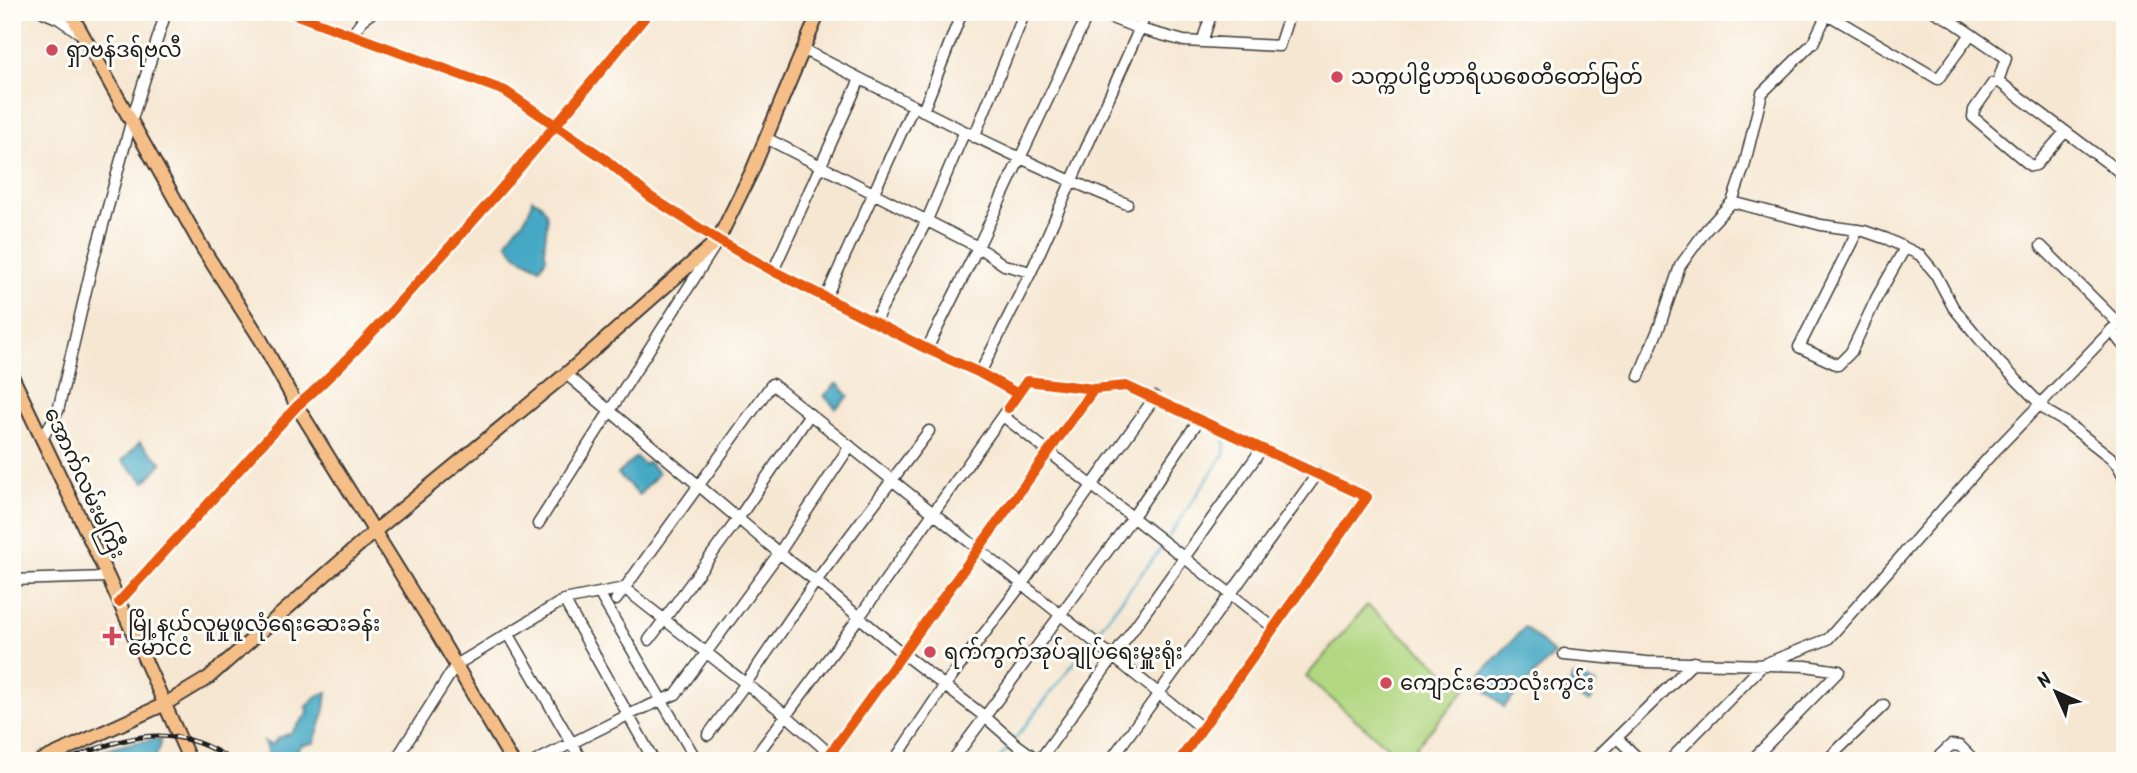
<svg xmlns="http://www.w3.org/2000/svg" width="2137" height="773" viewBox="0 0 2137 773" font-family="Kalam,'Noto Sans Myanmar',sans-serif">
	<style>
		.green { fill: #b1d781; stroke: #667a4e; stroke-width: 2 }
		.water { fill: #45a8c4; stroke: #306270; stroke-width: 2 }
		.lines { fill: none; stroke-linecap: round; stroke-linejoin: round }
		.stream { stroke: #45a8c4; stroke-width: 2.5 }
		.minor-casing { stroke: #3d3a37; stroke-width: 13 }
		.major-casing { stroke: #3d3a37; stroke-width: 16 }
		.minor { stroke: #fff; stroke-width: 10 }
		.major { stroke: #f6be87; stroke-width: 12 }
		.rail-casing { stroke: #1c1c1c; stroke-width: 5 }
		.rail { stroke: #fdfcf7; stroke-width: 2.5; stroke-dasharray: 8; stroke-linecap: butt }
		.cycleway-casing { stroke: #fdfcf7; stroke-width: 15 }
		.cycleway { stroke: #e8590c; stroke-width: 10 }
		.poi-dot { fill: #d1495b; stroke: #fdfcf7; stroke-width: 2.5 }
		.labels { text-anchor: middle; stroke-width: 6; stroke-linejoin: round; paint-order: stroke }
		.poi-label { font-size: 21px; fill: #1c1c1c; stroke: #fdfcf7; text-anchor: start }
		.street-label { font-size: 21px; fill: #1c1c1c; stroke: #fdfcf7 }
	</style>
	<rect width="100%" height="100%" fill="#fdfcf7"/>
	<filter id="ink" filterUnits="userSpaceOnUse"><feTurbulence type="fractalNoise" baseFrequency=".0143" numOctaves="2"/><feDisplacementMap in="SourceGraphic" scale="14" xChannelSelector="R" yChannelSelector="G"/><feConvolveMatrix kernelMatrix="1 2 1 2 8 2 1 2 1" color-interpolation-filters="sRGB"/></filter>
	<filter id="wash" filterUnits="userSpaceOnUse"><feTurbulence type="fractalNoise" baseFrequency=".00686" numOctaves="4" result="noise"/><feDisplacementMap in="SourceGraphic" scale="28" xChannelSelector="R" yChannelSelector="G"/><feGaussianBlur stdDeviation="1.57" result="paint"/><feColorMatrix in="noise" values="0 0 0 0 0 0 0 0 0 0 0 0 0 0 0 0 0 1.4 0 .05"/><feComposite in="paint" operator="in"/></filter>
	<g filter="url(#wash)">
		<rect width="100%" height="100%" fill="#f6e7d2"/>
		<path class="green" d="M1367,605L1466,689L1404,761L1306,677Z"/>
		<path class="water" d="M532,199C552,207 547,223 545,240C544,245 545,252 546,258L540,268L517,256L507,243C514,224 528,225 532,199Z
			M837,383L849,396L836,408L824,396Z
			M140,442L162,463L145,482L122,461Z
			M636,457L644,465L648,462L659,473L639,495L618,474Z
			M1525,627L1554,654L1504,707L1475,680Z
			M1573,676L1596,684L1590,702L1566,693Z
			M327,692L325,710L314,743L301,745L296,752L300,761H270L264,742L272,745L278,738L291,733L309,712L306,708L314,698Z
			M161,739L159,750L153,761H80C107,747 131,742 161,739Z"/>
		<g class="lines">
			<path class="stream" d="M1167,539L1224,454L1225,435
				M1094,636L1162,547
				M1015,739L1088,645
				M997,761L1011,745"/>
		</g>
	</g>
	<g filter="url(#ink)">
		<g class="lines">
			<g class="minor-casing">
				<path id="minor" d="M43,12L59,19L81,34
					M289,12L505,91L605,159L649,196L718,240L773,271L927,349L980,373L1018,394
					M1096,12L1140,29L1184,41L1279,46L1290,12
					M1935,12L1952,21L2006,58L1998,81L1993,83L1974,110L1973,117L2031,166L2036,165L2065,132
					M1827,14L1938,79L1971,34
					M352,36L362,20L373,12
					M1202,42L1212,12
					M804,50C910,104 1015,160 1127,204
					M1998,81L2125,176
					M923,111L962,12
					M974,137L1025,12
					M766,138L978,247L1004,265L1031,272
					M1732,202L1821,225L1864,231L1887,239L1920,255L1935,273L1953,307L1997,360L2048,412L2065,422L2110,457L2119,467L2125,480
					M1858,230L1799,347L1838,365L1851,352L1877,297L1905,248
					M2041,246L2118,323
					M773,271L860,79
					M826,297L913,107
					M874,323L927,220L964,133
					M2111,330L2125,348
					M927,349L978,247L1089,12
					M980,373L1031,272L1147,12
					M566,374L779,553L816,581L902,653L984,716L1016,744L1039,761
					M1639,376L1660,325L1680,266L1706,230L1732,202L1744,167L1762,93L1813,43L1828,12
					M1003,416L1274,628
					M43,437L58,411L91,269L132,119L166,12
					M538,524L716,244
					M12,580L108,577
					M599,593L697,761
					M564,600L654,761
					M616,600L772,384L1202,728
					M119,602L297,406C345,365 385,318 427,272C504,188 577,101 649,12
					M508,633L582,761
					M649,640L738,519L810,414
					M1564,654L1647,662L1806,666L1839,671
					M708,735L746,683L816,581L929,431
					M1617,738L1641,761
					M395,761L456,665L564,600L624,588L786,715L838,761
					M536,761L628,715L676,694L779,553L850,446
					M752,761L860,616L1027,381L1094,389L1126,386L1367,497L1179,761
					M825,761L1094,389
					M894,761L945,685L1022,584L1155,397
					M952,761L1132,518L1199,420
					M1039,761L1261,450
					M1110,761L1318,473
					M1593,761L1694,662
					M1669,761L1764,664L1828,639L1989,457L2125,316
					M1751,761L1839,671
					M1826,761L1884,705
					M1934,761L1951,745L1960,746L1975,761"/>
			</g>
			<g class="major-casing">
				<path id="major" d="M70,12L203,249L261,340L297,406L430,621L512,761
					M12,376L108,577L190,761
					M40,761L165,704L208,678L375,531L566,374L718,240L752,171L819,12"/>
			</g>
			<use href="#minor" class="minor"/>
			<use href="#major" class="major"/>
			<g class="rail-casing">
				<path id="rail" d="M67,761C124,735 177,721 232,761"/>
			</g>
			<use href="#rail" class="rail"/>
			<g class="cycleway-casing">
				<path id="cycleway" d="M289,12L505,91L605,159L649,196L718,240L773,271L927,349L980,373L1018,394
					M1008,408L1027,381L1094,389L1126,386L1367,497L1179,761
					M119,602L297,406C345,365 385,318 427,272C504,188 577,101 649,12
					M825,761L1094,389"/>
			</g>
			<use href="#cycleway" class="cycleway"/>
		</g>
	</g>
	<g class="poi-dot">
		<circle cx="52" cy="50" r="7"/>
		<circle cx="1337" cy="77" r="7"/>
		<path d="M108.5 625.5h7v7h7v7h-7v7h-7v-7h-7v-7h7z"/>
		<circle cx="930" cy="652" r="7"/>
		<circle cx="1386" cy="683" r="7"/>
	</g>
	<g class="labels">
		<g class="poi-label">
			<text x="66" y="57">ရှာဗန်ဒရ်ဗလီ</text>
			<text x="1351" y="84">သက္ကပါဠိဟာရိယစေတီတော်မြတ်</text>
			<text x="128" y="631">မြို့နယ်လူမှုဖူလုံရေးဆေးခန်း<tspan x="128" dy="24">မောင်ငံ</tspan></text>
			<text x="944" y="659">ရက်ကွက်အုပ်ချုပ်ရေးမှူးရုံး</text>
			<text x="1400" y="690">ကျောင်းဘောလုံးကွင်း</text>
		</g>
		<g class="street-label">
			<text transform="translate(85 483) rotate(65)" y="7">အောက်လမ်းမကြီး</text>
		</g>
	</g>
	<rect width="2137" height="773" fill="none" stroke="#fdfcf7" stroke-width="42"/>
	<g transform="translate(2056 692) rotate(315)" stroke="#fdfcf7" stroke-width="5" paint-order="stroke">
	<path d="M0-5L12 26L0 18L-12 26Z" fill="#1c1c1c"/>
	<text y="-10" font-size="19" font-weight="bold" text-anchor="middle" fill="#1c1c1c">N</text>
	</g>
</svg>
